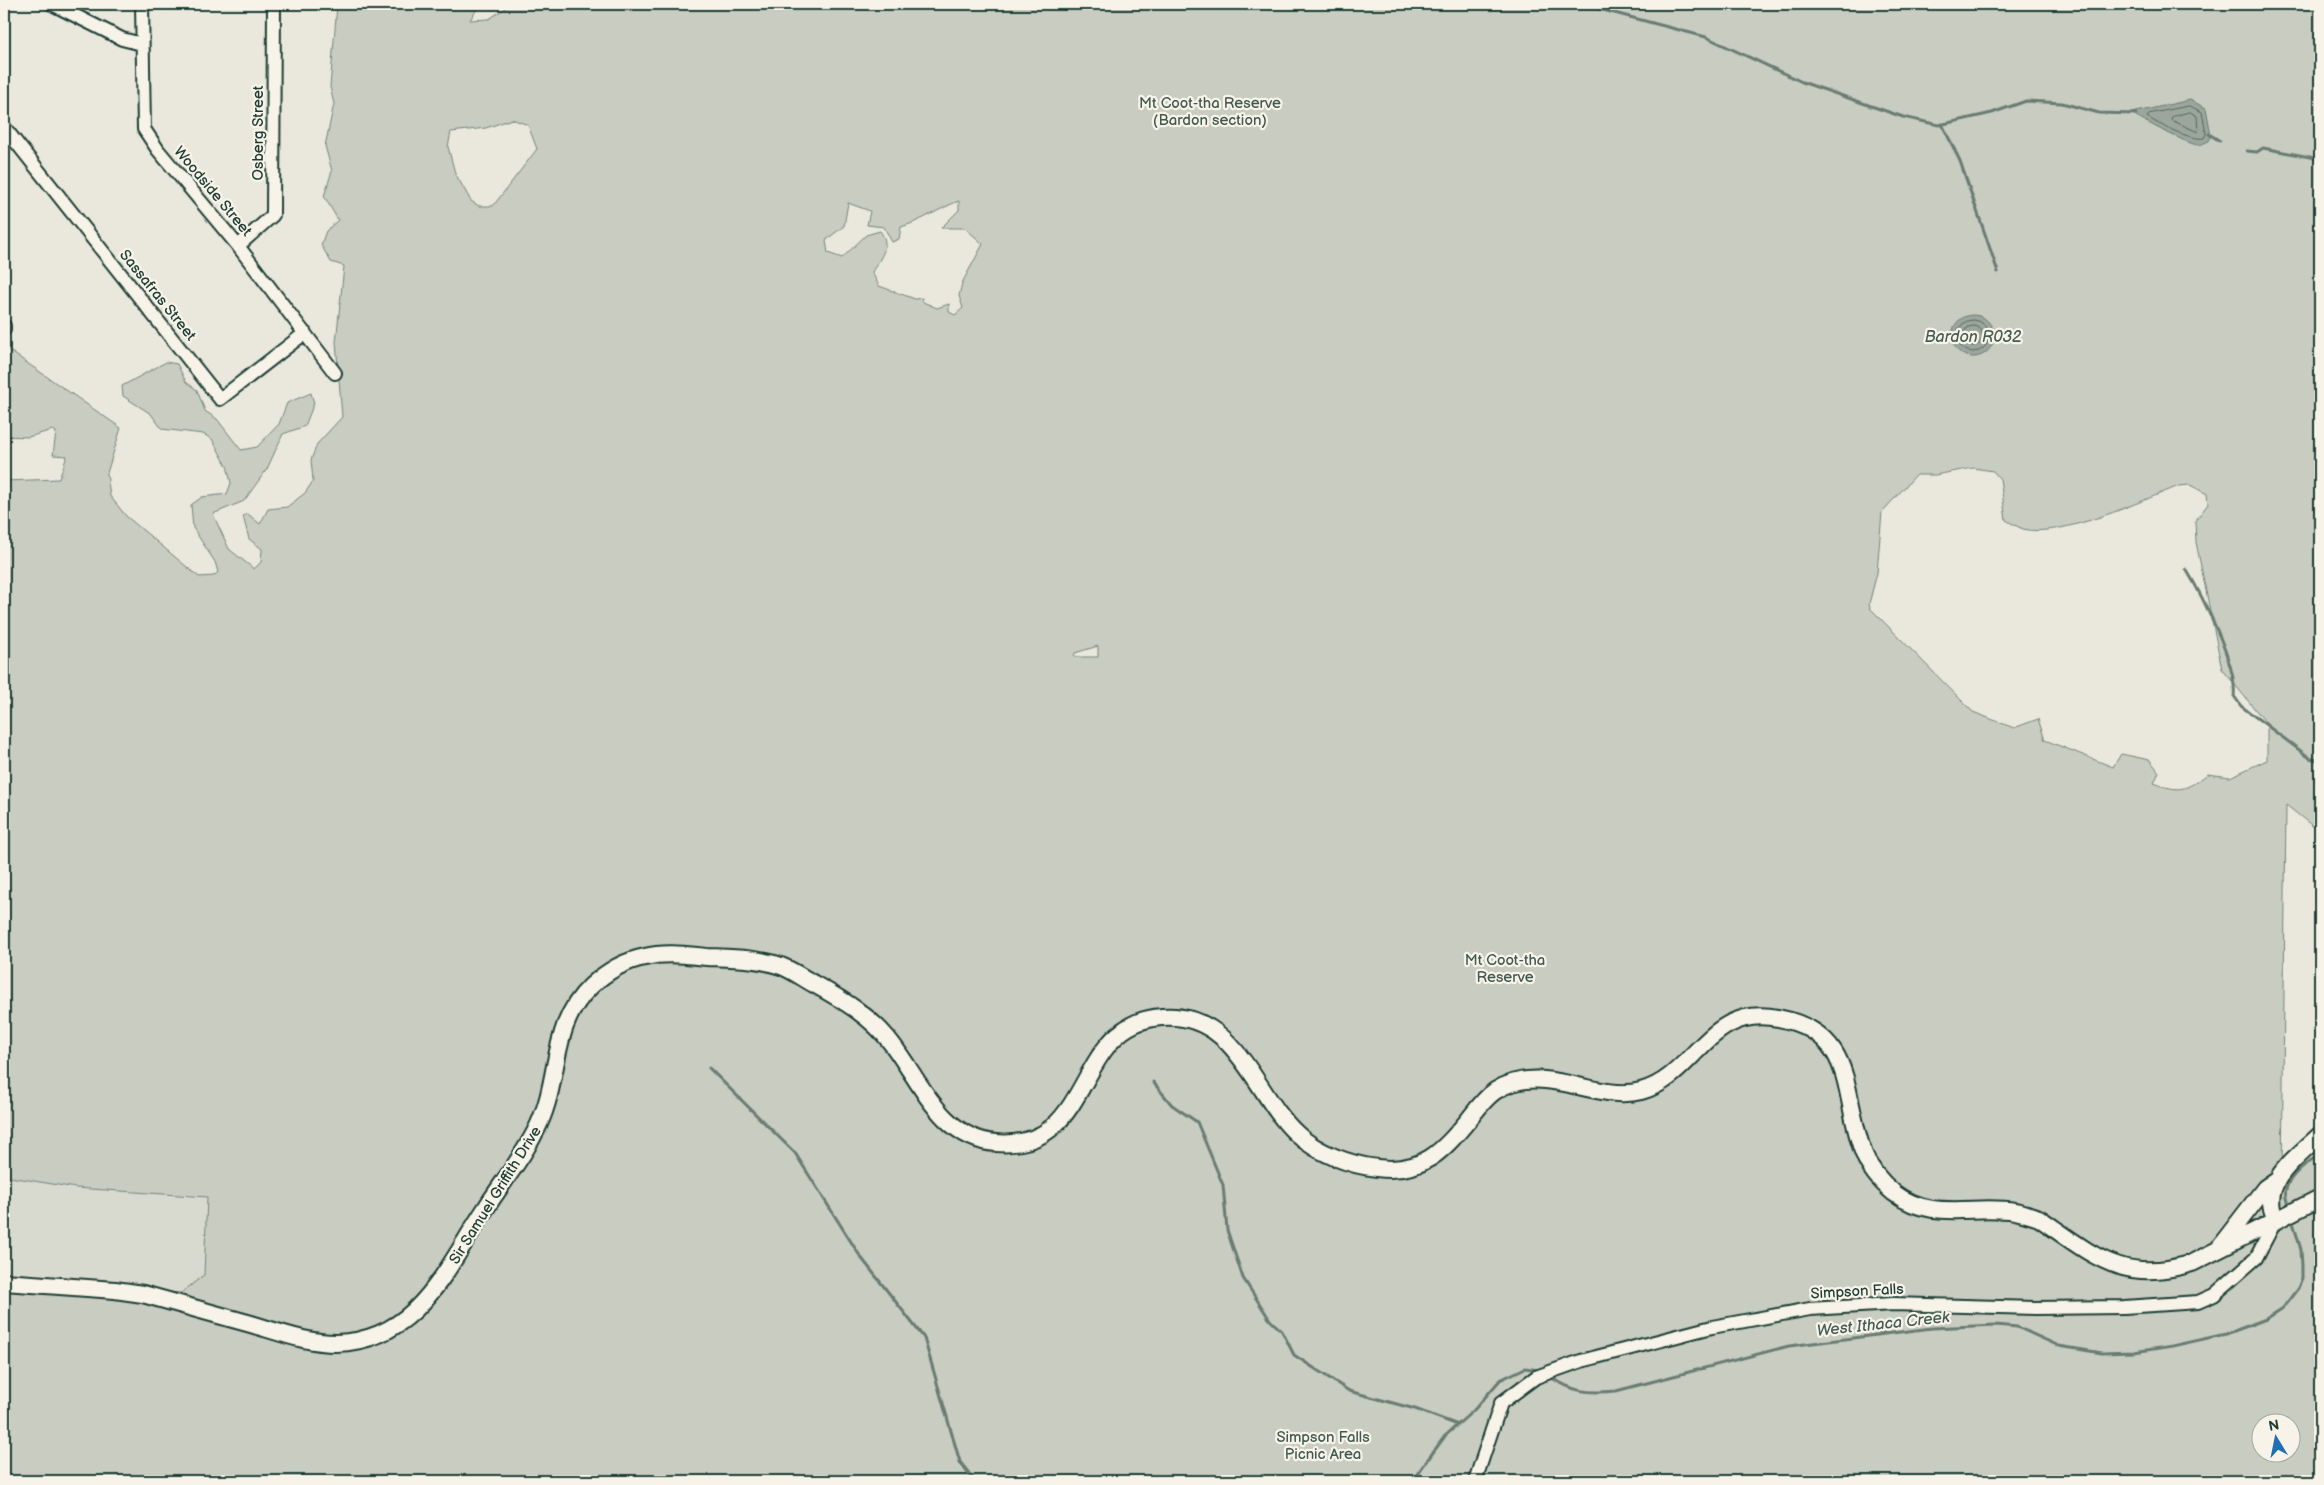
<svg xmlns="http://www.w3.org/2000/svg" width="2324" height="1485" viewBox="0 0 2324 1485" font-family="'Balsamiq Sans',sans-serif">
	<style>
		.built { fill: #d9dacf }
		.green { fill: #c8ccc1; stroke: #74847a; fill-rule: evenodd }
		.water { fill: #9ca69c; stroke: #6a7c72 }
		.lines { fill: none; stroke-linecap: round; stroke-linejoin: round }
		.shore { stroke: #51675e; stroke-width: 1 }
		.stream { stroke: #6a7c72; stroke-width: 3 }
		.minor-casing { stroke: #1f3d34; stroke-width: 16 }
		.major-casing { stroke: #1f3d34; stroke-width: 20 }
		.minor { stroke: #f7f3e8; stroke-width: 12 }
		.major { stroke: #f7f3e8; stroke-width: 16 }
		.labels { text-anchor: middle; stroke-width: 4.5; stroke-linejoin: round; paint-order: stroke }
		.park-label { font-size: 15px; fill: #415a50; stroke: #f7f3e8 }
		.street-label { font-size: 15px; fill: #1f3d34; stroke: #f7f3e8 }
		.water-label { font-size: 16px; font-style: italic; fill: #445c53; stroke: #f7f3e8 }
	</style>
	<rect width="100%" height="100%" fill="#eae8dd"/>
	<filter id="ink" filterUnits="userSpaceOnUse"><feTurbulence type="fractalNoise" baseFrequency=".02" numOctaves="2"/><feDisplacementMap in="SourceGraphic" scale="10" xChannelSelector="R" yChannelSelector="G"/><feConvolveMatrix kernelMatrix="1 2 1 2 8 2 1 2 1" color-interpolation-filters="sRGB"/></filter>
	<g filter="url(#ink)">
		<path class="built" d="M4,1176L76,1188L207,1197L204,1276L181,1293L4,1278Z"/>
		<path class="green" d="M366,4H480L470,20L489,19L507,7L518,4H2320V832L2286,805L2282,1181L2320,1145V1481H4V1278L181,1293L204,1275L207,1197L76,1188L4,1176V481L59,479L67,456L53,455L56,432L53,430L28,437L4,436V428L8,420H4V347L121,428L107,473L110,496L126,516L199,577L214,576L218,572L215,562L193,528L191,505L202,497L227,494L231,483L227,466L212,439L203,434L162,429L151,414L123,396L122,386L166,362L177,364L186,382L197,390L205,411L217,419L241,450L257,447L279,424L287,403L311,393L314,403L305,426L283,434L267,469L244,501L213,514L229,549L254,569L261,562L262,549L249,539L243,516L248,514L260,524L268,509L287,507L305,493L313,481L311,460L317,444L342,417L336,342L344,266L331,262L321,245L326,231L338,220L324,196L332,171L325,146L334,104L330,87L337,5ZM512,119L528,125L537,149L493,206H479L471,201L455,173L448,147L451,132L486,128ZM959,201V210L941,228H965L983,244L962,283L959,296L963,308L955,315L949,312V304L937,308L923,302L922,298L915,299L879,286L872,272C880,258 892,246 880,231L866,235L842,258L828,253L826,240L844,226L848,203L870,211L867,225L884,227L892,242L899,239L901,227C922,221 938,209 959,201ZM1973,468L1993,471L2000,479L2006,520C2011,523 2018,527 2023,529C2060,539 2143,500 2179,486L2190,485L2207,494L2208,504L2195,521L2196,542L2222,669L2267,724V760L2230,777L2208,774C2185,790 2181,793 2154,783L2159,772L2150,760L2121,754L2113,767L2045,740L2038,719L2014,728L1973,712L1870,608L1869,604L1877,573L1882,512L1916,475H1935ZM1098,646V657H1074L1075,653ZM2262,1422H2292V1452H2262Z"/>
		<path class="water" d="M2190,100L2206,108L2211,135L2209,141C2206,142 2201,145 2198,145C2187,144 2141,120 2132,113Z
			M1952 336a21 21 0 1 1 42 0a21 21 0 1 1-42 0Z"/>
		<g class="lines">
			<path class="shore" d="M2190,106L2202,112L2206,134L2204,138C2193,141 2157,124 2147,117L2149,114Z
				M2190,112L2197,116L2198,132L2171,120L2172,117Z
				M1957 336a16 16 0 1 1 32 0a16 16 0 1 1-32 0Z
				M1963 336a10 10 0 1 1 20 0a10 10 0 1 1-20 0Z"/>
			<path class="stream" d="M1580,4L1706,37L1802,82L1903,117L1939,125L1992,113L2026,101L2062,103L2099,113L2136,114
				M1942,124L1960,161L1998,272
				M2209,134L2220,141
				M2247,151L2257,152L2263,148L2320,159
				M2186,569C2202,595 2238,667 2234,696L2241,706L2310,758L2320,761
				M709,1068L795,1153L860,1256L924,1338L960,1462L975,1481
				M1153,1082L1172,1105L1197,1122L1223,1185L1227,1230L1243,1278L1270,1320L1282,1331L1294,1355L1349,1391L1415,1409L1458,1425
				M2289,1208C2287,1202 2284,1195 2286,1189C2290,1175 2308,1161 2320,1155
				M1549,1376C1573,1392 1587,1394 1616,1391L1789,1346L1932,1328L1996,1325L2017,1327L2059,1346L2102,1353L2134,1352L2172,1346L2226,1334L2266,1319L2283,1308L2298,1288L2302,1278V1266L2301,1250L2292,1219
				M1412,1481L1445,1436L1474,1410L1500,1380L1525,1368L1539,1370"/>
			<g class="minor-casing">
				<path id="minor" d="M52,4L122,39L142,44
					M142,4L144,129L158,150L238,246L335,373
					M4,127L220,399L305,333
					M238,246L273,215L274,4
					M4,326V329
					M1475,1481L1501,1403L1536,1377L1581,1361L1712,1327L1810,1309L1893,1304L2035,1308L2124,1307L2198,1302L2214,1295L2256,1258L2276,1220"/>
			</g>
			<g class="major-casing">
				<path id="major" d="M2276,1220C2257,1184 2297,1157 2320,1135
					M2221,1245L2265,1188L2275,1181
					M4,1282L115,1290L143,1294C179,1304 215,1314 251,1324C279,1332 307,1343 336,1343C419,1341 447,1266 486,1208C504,1180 526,1153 539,1124C561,1076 550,1025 591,986C606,972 624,961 645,957C665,952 686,955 707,957C731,958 758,958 781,966C792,970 803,978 814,984C843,1000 872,1017 892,1044C921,1082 942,1139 996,1143C1101,1152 1069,1011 1175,1017C1239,1021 1257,1098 1297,1134C1317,1153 1350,1165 1377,1168C1423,1174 1443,1151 1470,1118C1477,1109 1485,1098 1495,1091C1543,1060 1595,1103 1641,1091C1696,1076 1708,1004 1778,1018C1859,1033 1841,1098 1864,1154C1870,1170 1882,1183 1894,1193C1932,1222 1973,1204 2015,1211C2022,1212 2032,1216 2039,1218C2093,1255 2123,1285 2192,1263L2320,1198"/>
			</g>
			<use href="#minor" class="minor"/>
			<use href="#major" class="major"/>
		</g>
	</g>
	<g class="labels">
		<g class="park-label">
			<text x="1210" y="108">Mt Coot-tha Reserve<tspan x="1210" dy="17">(Bardon section)</tspan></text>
			<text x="1505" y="965">Mt Coot-tha<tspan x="1505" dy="17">Reserve</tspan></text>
			<text x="1323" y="1442">Simpson Falls<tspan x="1323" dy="17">Picnic Area</tspan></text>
		</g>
		<g class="street-label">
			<text transform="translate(258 133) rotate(-90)" y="5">Osberg Street</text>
			<text transform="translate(213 191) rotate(50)" y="5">Woodside Street</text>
			<text transform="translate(158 295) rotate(51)" y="5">Sassafras Street</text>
			<text transform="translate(495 1195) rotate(-58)" y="5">Sir Samuel Griffith Drive</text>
			<text transform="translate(1857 1291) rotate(-3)" y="5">Simpson Falls</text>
		</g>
		<g class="water-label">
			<text x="1973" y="342">Bardon R032</text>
			<text transform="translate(1883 1323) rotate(-6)" y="6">West Ithaca Creek</text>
		</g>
	</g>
	<rect width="2324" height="1485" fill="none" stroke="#f7f3e8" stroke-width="20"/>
	<rect x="10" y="10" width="2304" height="1465" fill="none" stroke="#1f3d34" stroke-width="2" filter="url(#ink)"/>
	<g transform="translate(2276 1438) rotate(350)"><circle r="24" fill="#f7f3e8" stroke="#a1aaa0"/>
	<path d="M0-4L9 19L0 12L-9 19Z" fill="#1f6fb2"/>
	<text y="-8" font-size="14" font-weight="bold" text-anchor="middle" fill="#1f3d34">N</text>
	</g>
</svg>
